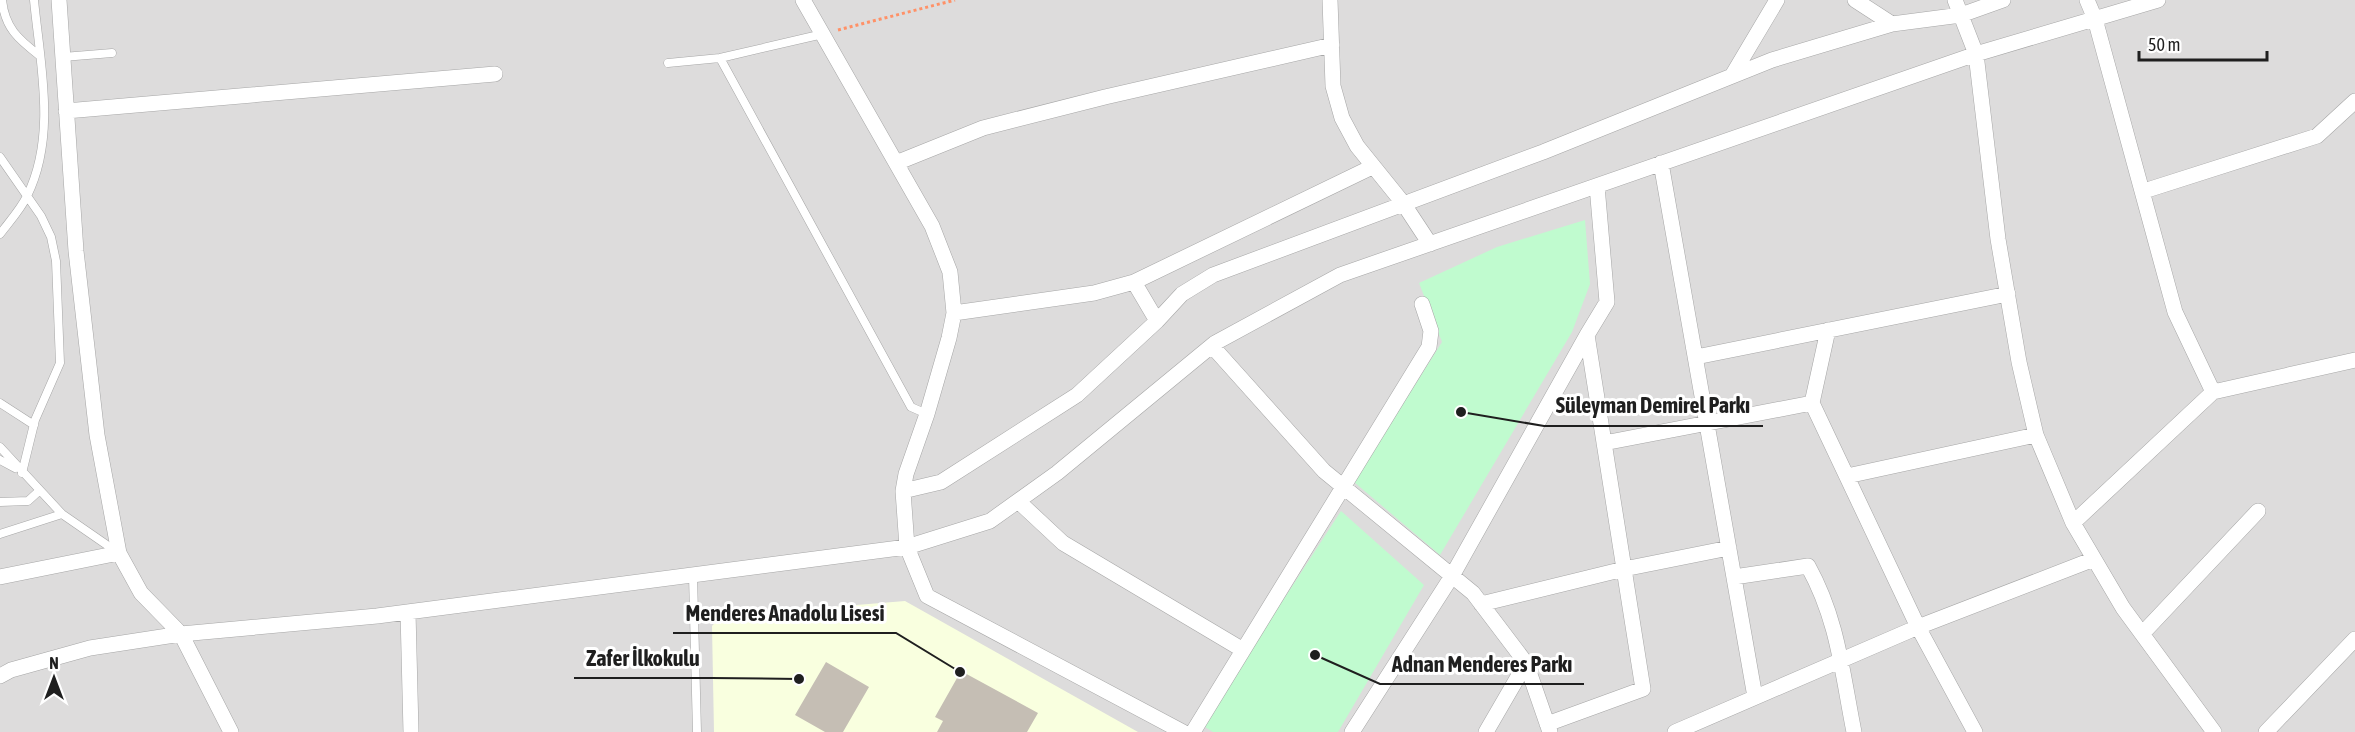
<svg xmlns="http://www.w3.org/2000/svg" width="2355" height="732" viewBox="0 0 2355 732" font-family="'Asap Condensed',sans-serif">
	<style>
		.residential { fill: #dddcdc }
		.education { fill: #f9ffdf }
		.park { fill: #c0fbcf }
		.building { fill: #c5beb4 }
		.lines { fill: none; stroke-linecap: round; stroke-linejoin: round }
		.lane-casing { stroke: #a6a6a6; stroke-width: 9 }
		.street-casing { stroke: #a6a6a6; stroke-width: 16 }
		.path { stroke: #ff9167; stroke-width: 3; stroke-dasharray: 3 3; stroke-linecap: butt }
		.lane { stroke: #fff; stroke-width: 8 }
		.street { stroke: #fff; stroke-width: 15 }
		.leader { fill: none; stroke: #1f1f1f; stroke-width: 2 }
		.callout-dot { fill: #1f1f1f; stroke: #fff; stroke-width: 2 }
		.callout-label { font-size: 22px; text-anchor: middle; font-weight: bold; fill: #1f1f1f; stroke: #fff; stroke-width: 6; stroke-linejoin: round; paint-order: stroke }
	</style>
	<rect width="100%" height="100%" fill="#f0eee5"/>
	<path class="residential" d="M0,0H2355V732H0Z"/>
	<path class="education" d="M905,601L1138,732H714L712,626L721,616Z"/>
	<path class="park" d="M1585,220L1590,284L1572,332L1440,555L1354,482L1442,342L1419,283L1497,247Z
		M1341,511L1424,585L1338,732H1213L1202,725Z"/>
	<path class="building" d="M826,662L869,687L843,732H825L795,715Z
		M961,671L1038,713L1027,732H937L943,721L935,717Z"/>
	<g class="lines">
		<g class="lane-casing">
			<path id="lane" d="M2,0C5,28 18,39 40,56
				M63,57L112,53
				M720,58L911,407L927,414
				M668,63L720,58L823,34
				M0,157L41,216L51,237L56,261L60,363L35,420L22,473
				M0,234C9,222 21,209 27,196C57,136 40,63 34,0
				M0,403L34,425
				M0,447L62,514L117,552
				M0,460L15,468
				M0,502L28,501L39,491
				M0,534L62,514
				M693,575L697,732"/>
		</g>
		<g class="street-casing">
			<path id="street" d="M59,0L76,251L97,435L119,553L141,593L181,634L231,732
				M803,0L932,226L950,272L954,313L949,338L927,414L906,474L903,491L907,547L927,596L1183,732
				M1330,0L1333,86L1342,118L1357,146L1403,203L1430,244
				M1855,0L1892,24
				M1955,0L1976,54L1998,239L2019,362L2036,435L2073,523L2123,608L2214,732
				M2087,0L2095,19L2175,312L2213,392
				M1733,74L1777,0
				M66,111L495,74
				M896,163L983,128L1105,97L1332,45
				M1661,163L1755,697
				M2144,191L2317,136L2355,101
				M1134,282L1157,321
				M954,313L1094,293L1134,282L1372,167
				M1828,330L1812,403L1918,627L1975,732
				M1212,346L1324,471L1473,593L1526,663L1550,732
				M1696,357L2008,294
				M1604,443L1812,403
				M1847,476L2036,435
				M903,491L941,482L1077,395L1157,321L1182,294L1213,275L1543,152L1772,60L1892,24L1961,15L2003,0
				M1018,501L1063,543L1243,650
				M2073,523L2213,392L2355,360
				M0,577L119,553
				M1734,577L1808,566C1838,620 1842,672 1854,732
				M1481,604L1624,569L1729,548
				M408,612L411,732
				M2142,634L2258,511
				M0,676L11,670L90,648L181,634L377,616L907,547L990,521L1057,473L1215,343L1340,275L1976,54L2158,0
				M1547,724L1643,689L1587,335L1607,302L1597,186
				M1193,732L1429,347L1431,331L1422,304
				M1352,732L1452,576L1587,335
				M1486,732L1526,663
				M1675,732L1918,627L2094,559
				M2266,732L2355,639"/>
		</g>
		<path class="path" d="M838,30L955,0"/>
		<use href="#lane" class="lane"/>
		<use href="#street" class="street"/>
	</g>
	<path class="leader" d="M1461 412L1544 426H1763M960 672L896 633H673M799 679L711 678H574M1315 655L1380 684H1584"/>
	<g class="callout-dot">
		<circle cx="1461" cy="412" r="6"/>
		<circle cx="960" cy="672" r="6"/>
		<circle cx="799" cy="679" r="6"/>
		<circle cx="1315" cy="655" r="6"/>
	</g>
	<g class="callout-label">
		<text x="1653" y="413">Süleyman Demirel Parkı</text>
		<text x="785" y="621">Menderes Anadolu Lisesi</text>
		<text x="643" y="666">Zafer İlkokulu</text>
		<text x="1482" y="672">Adnan Menderes Parkı</text>
	</g>
	<g transform="translate(54 678)" stroke="#ffffff" stroke-width="4.5" paint-order="stroke">
	<path d="M0-4.5L10 22L0 15L-10 22Z" fill="#1f1f1f"/>
	<text y="-9" font-size="16" font-weight="bold" text-anchor="middle" fill="#1f1f1f">N</text>
	</g>
	<path d="M2139 51v9h128v-9" fill="none" stroke="#1f1f1f" stroke-width="3"/>
	<text x="2148" y="51" font-size="18" fill="#1f1f1f" stroke="#ffffff" stroke-width="4.5" paint-order="stroke">50 m</text>
</svg>
